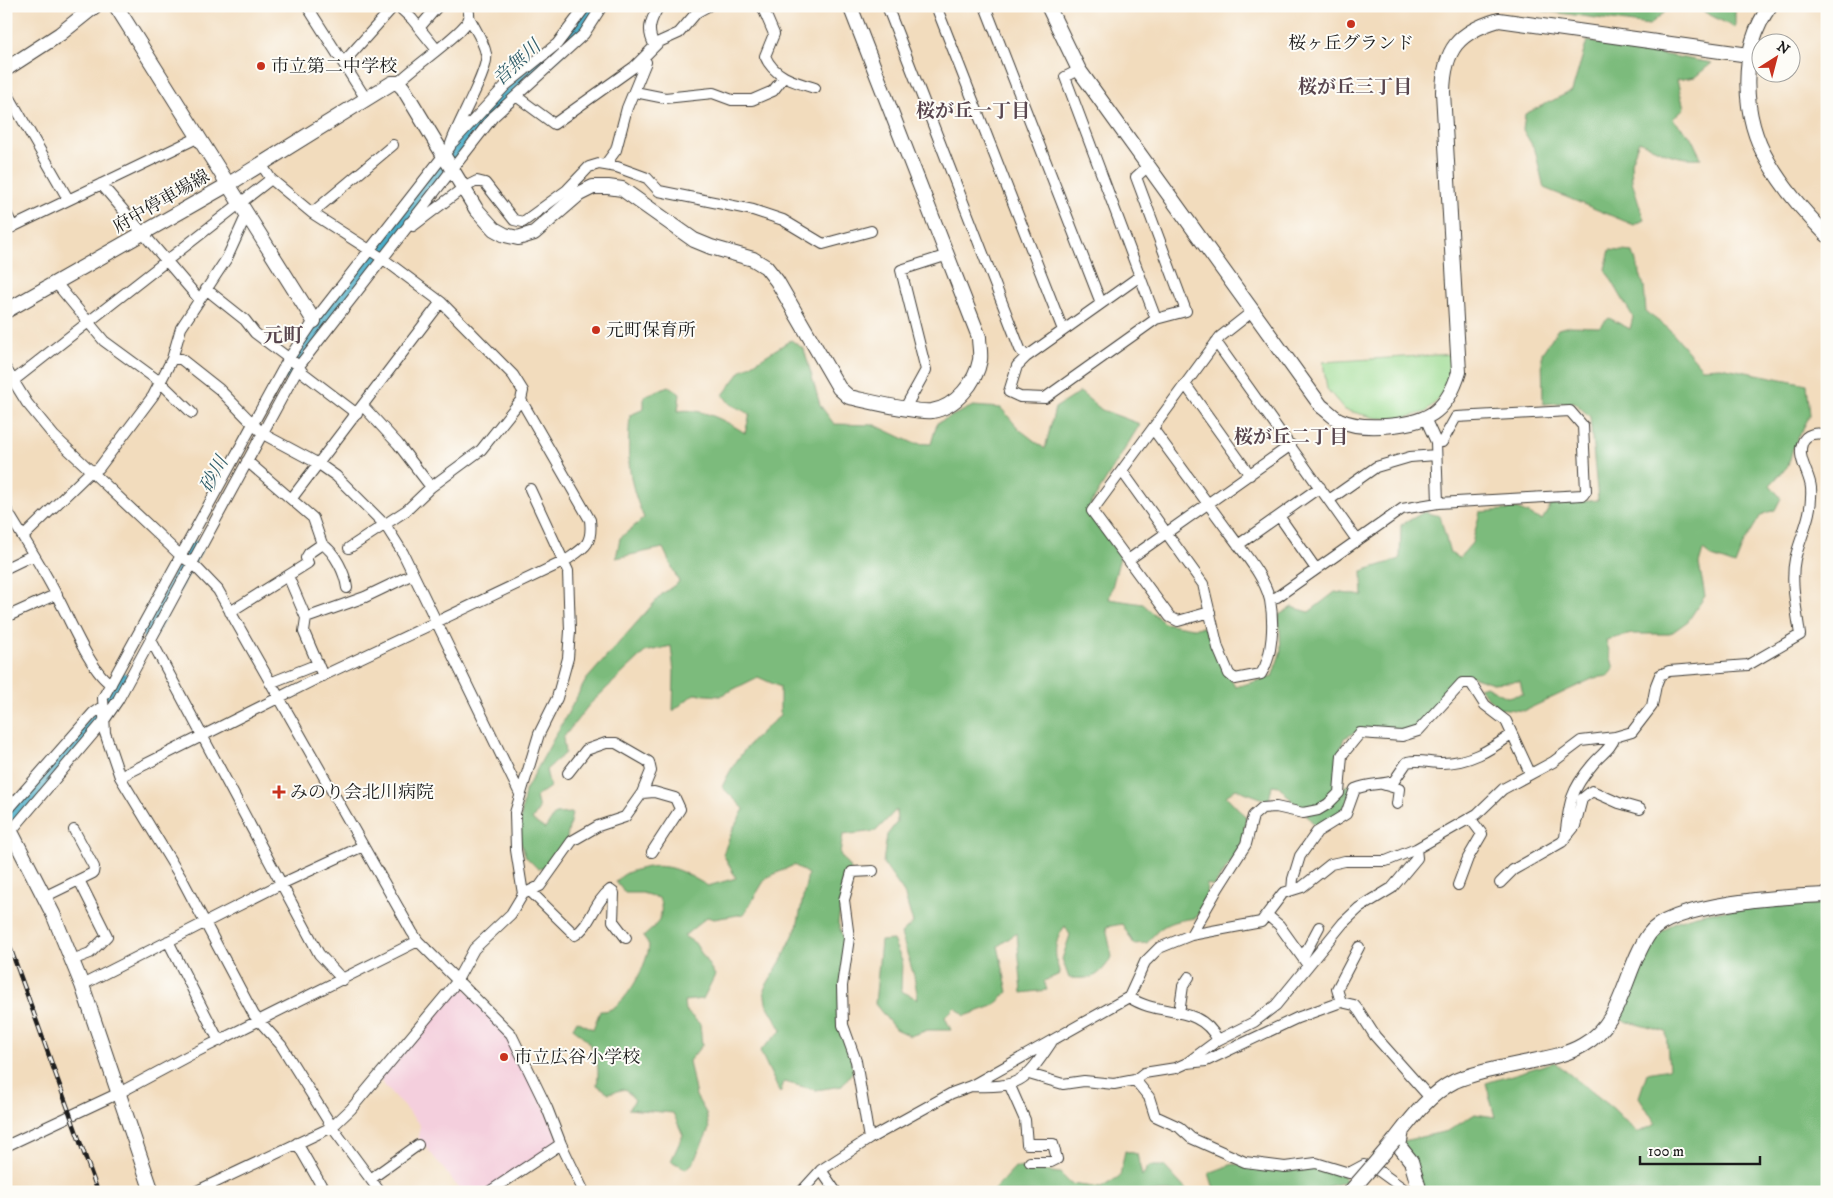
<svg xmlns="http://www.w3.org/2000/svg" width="1833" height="1198" viewBox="0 0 1833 1198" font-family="'IM FELL DW Pica','Noto Serif JP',serif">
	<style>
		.built { fill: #f4cfdd }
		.green { fill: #9bdb92; stroke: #5c7c57 }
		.forest { fill: #7cbb7c; stroke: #4c6c4c }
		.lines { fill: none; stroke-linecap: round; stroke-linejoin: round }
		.river { stroke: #4bafca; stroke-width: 15 }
		.street-casing { stroke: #3c3934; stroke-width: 12 }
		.secondary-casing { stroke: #3c3934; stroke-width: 16 }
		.street { stroke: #fff; stroke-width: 10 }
		.secondary { stroke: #fff; stroke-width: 14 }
		.rail-casing { stroke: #1c1c1c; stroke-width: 4.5 }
		.rail { stroke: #fdfcf7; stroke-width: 2.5; stroke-dasharray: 8; stroke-linecap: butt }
		.secondary-bridge-casing { stroke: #3c3934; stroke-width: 16; stroke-linecap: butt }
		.secondary-bridge { stroke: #fff; stroke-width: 14 }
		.poi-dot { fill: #c8321e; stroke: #fdfcf7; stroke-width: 2 }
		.labels { text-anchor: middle; stroke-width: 4; stroke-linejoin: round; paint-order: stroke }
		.poi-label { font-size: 18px; fill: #1c1c1c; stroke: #fdfcf7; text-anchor: start }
		.street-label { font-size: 18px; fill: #1c1c1c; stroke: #fdfcf7 }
		.water-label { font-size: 19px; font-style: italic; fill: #315e6a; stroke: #fdfcf7 }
		.neighbourhood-label { font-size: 19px; font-weight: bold; fill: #59464f; stroke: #fdfcf7 }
		.quarter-label { font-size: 20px; font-weight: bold; fill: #59464f; stroke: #fdfcf7 }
	</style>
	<rect width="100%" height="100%" fill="#fdfcf7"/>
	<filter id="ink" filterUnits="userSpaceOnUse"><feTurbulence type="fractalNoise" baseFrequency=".02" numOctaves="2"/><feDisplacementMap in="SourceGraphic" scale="10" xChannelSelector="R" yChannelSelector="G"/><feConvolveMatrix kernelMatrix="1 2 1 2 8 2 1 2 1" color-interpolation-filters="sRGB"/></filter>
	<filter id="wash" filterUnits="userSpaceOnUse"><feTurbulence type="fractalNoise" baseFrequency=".0096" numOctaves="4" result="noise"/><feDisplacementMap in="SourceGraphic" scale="20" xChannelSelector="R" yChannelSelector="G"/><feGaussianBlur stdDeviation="1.12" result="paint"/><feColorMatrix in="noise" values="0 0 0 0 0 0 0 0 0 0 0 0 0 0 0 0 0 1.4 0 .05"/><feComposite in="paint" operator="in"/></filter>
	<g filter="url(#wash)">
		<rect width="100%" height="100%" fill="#f2dcbd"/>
		<path class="built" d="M458,981L511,1034L561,1144L489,1192H462L418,1137L420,1125L377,1077Z"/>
		<path class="green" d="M1453,354L1452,382L1447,391L1426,412L1401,419L1376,418L1345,410L1327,389L1323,362Z"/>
		<path class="forest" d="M1507,6H1672L1649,25Z
			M1693,6H1735V28Z
			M1587,41L1712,63L1695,77L1677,80L1684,108L1673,119L1691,137L1701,158C1675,160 1661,151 1639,141L1631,162L1632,181L1644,220L1634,225L1544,188L1535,150L1523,130L1525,114L1572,91Z
			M1610,250L1633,252L1644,286L1646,312L1669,329L1702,368L1721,367L1807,384L1810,415L1793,448L1788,466L1770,485L1781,498L1775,510L1761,515L1743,545L1735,565L1712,557L1703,550L1699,564L1705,596L1688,621L1670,634H1632L1606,640L1614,669L1609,676L1594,678L1524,711L1498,708L1479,688L1486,686L1507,697L1523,694L1520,681L1493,683L1471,676L1458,680L1413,731L1361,730L1344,738L1339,755L1335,796L1320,807L1302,812L1279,786L1272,785L1269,801L1236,789L1226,796L1246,817L1243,841L1236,855L1214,886L1207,884L1206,899L1196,918C1172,921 1162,923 1147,943L1134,944L1122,924L1106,927L1112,957C1098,978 1094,979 1069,978L1062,959L1070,935L1065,926C1053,942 1054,956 1060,974L1044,981L1047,990L1022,993L1017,933L998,946L1008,992L993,1006L965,1016L955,1007L945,1017L951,1030H928L910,1036L895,1029L875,1004L881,941L893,940L902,961L901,991L918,999L914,976L901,934L913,923L904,893L883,863L887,835L897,822L896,810L876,831L843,835L840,854L851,870L842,898L838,923L846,946L840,984L853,1071L842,1086L816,1090L784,1082L780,1093L760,1051L782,1030L766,1003L764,989L782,959L797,927L808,874L794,865L766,878L744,914L714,919L707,917L684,936L695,943L715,975L703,999L684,1001L685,1010L700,1024L702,1045L689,1061L696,1096L706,1113L709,1129L693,1163L686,1169L671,1161L683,1135L673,1113L628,1109L635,1100L625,1089L609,1093L597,1085C601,1059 593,1043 573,1028L577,1021L593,1029L600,1011C603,1011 608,1011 611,1009C628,1001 648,963 649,945L643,937C656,926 666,916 659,898L642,893H625L616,882C623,873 629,872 639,869C669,861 683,872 708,886L736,878L723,854L733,829L744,809L722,787C737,755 753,738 780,716V687L758,677L720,696L694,694L673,711L674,672L671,646L645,652L589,705L563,738L565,753L546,770L550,787L536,797L539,809L532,820L545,829L555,814L572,813L565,847L549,867L538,869L526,857L518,836L525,791L586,680L662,594L679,582L663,548L616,558L620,538L644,518C627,479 627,456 630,415L644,409V396L669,386L680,394L678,411C701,407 726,421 745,433L750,414L730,404L723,395L741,371L791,340L804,349L820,405L834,424L875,425L913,443L931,444L937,423L973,406L1001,408L1019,429L1045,449L1055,408L1080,392L1102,410L1140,424L1088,509L1120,557L1109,599L1143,604L1164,623L1193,628L1204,627L1235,687L1272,677L1281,651L1279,615L1292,607L1309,612L1335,592L1363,596L1362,571L1400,559L1401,525L1424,512L1440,516L1450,553L1459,558L1472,543L1480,512L1517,509L1542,520L1551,505L1598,500L1590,417L1574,402L1543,404L1542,353L1558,329L1570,326L1599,327L1609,318L1630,329L1633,317L1605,269Z
			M1346,785L1353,787C1344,811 1341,818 1316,826L1306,815L1341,794Z
			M1827,903V1192H1424L1403,1141L1448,1131L1475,1114L1495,1117L1486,1083L1554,1062L1614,1109L1637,1133L1656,1124L1639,1097L1647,1073L1669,1069L1666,1032L1621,1020C1631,992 1642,948 1666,928C1693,905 1788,907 1827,903Z
			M1125,1151L1137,1154L1142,1176L1149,1166H1164L1188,1192H992L1015,1167L1060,1173L1071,1184L1101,1188L1120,1176Z
			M1233,1164L1252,1167H1314L1343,1175L1346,1182L1307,1192H1215L1209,1173Z"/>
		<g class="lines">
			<path class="river" d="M290,374C318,324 357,279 392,234C424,193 454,150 490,113C526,77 567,47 597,6
				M149,633L195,548
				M6,824L95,723L123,680"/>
		</g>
	</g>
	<g filter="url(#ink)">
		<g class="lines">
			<g class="street-casing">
				<path id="street" d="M307,6L366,99
					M398,6L412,19L437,50
					M762,6L774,34L765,56C774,77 794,82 815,88
					M887,6L1020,349L1026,357
					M936,6L1063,330
					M985,6L1101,303
					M419,28L438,6
					M655,46C646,31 650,21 659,6
					M343,63L394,6
					M1079,70L1065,77L1156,319
					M398,83C410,69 467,31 469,18C470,15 468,10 468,6
					M6,91L68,199
					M635,92L665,98L713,93L732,100H752L773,91L783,78
					M516,96L554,124L634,67L659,42L679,33L697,12L708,6
					M453,142L506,85L557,44L586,6
					M261,164L271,179L312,213L382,258L441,302L513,375L523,391L521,400L481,450L431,487L407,510L349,548
					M605,165L616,150L627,108L646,62L643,58
					M101,184L199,299
					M6,213L13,227
					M312,213L393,145
					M409,223L413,226L463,188L477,181L485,183L514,220L523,222L567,190L589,167L599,164L617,167L647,178L659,191L753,210L783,220L823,244L871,231
					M6,230L199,137
					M1140,276L1026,357L1017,366L1009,392L1020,397L1045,398L1156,319L1186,311L1136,177L1147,167
					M56,283L104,341L160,382L192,413
					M206,289L245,320L255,333L299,366L302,372L357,414
					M1216,342L1357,540
					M172,359L181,328L227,258L247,214
					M6,369L27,403L54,436L181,556L193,564L218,590L412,932L418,941L511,1034L547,1108L561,1144L584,1192
					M13,381L271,179
					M1185,384L1250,475
					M363,406L398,444L431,487
					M905,408L926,370L901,270L948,255
					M1425,418L1436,442L1438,503
					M1122,471L1203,584L1218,648L1229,674L1235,679L1261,674C1273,656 1274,622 1270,600C1264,575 1242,551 1228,531C1203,497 1178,463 1153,429
					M292,498L441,302
					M1329,500L1376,467L1410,457L1436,455
					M6,509C23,538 42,566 57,596C68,616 92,674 111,684
					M1279,516L1316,569
					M23,537L89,473L99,468L153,396L172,359H181L219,389L263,434L319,464L336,476L386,526L403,553L520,794
					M322,544C335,552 345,573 347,588
					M1238,545L1320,487
					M1128,560L1291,445
					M6,568L33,555
					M288,576L306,618L304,632L323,676
					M1270,599L1277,597L1402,509L1438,503L1583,495L1586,491L1583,426L1570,411L1456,417L1442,442H1436
					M230,612L308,563L306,558L309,553L322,544L313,518L247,461
					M1210,612L1178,621L1170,617L1092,511L1220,337L1253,311
					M6,617L57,594
					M306,618L365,597L413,574
					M151,640L319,954L343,980
					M270,683L318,664
					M120,777L316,679L565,561C584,548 593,545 590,520L521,400
					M1382,784L1399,789L1397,804
					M642,793L654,792L675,798L680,809L652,852
					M6,812L93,713L102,707
					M7,836L103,722L118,700L299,366L493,117L584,34L602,6
					M1565,838C1569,803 1570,791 1593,764C1601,754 1611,749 1615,737
					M1500,883L1513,870L1562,842L1575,826L1582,799L1592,791L1619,803L1640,809
					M1458,885L1468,858L1482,834L1470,818
					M1292,890L1293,879L1300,856L1317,832L1346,814L1355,789C1369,783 1380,785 1394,781L1407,762C1420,759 1430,763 1442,763C1469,763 1490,750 1511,735
					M530,891L575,935C591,925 594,902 610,890L614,893L613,921L626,938
					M523,894L516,850L515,813L539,734L557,698L568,658L570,631L568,571L530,489
					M44,897L93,873L94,867L74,830
					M1267,915L1279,925L1307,964
					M1191,935L1218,888L1246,844L1253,816L1262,808L1276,807L1303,813L1318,810L1328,804L1339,793L1342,755L1360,733L1402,736L1418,731L1462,683H1471L1485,705L1506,721L1530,773
					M168,941L219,1041
					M1303,957L1319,927
					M72,960L90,953L107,936L79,880
					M82,985L281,884L363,846
					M1129,997C1159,1018 1198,1002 1218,1040
					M1341,1002L1337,989L1359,947
					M1179,1013L1183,986L1189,977
					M1187,1063L1206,1061L1297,1018L1341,1002L1354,1005L1359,1011L1375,1036L1431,1099
					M1029,1074L1063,1084L1084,1081L1114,1084L1135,1080L1144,1073L1176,1068L1187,1063L1218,1040L1254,1022L1276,1005L1343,923L1359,908L1392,888L1417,858L1416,849
					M1135,1080L1149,1097L1155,1116L1179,1127L1191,1138L1245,1162L1285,1167L1316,1163L1349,1173L1364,1165L1379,1171L1408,1192
					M971,1086C1019,1088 1025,1082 1051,1043
					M1010,1086L1025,1120L1027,1144H1053L1057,1159L1051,1162H1030
					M869,1139L856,1061L843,1025L842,986L849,938L844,900L852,872L873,871
					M297,1143L325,1192
					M6,1146L119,1093L188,1056L418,941
					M821,1170L836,1192
					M372,1178L418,1145
					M195,1192L332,1127L351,1109L455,984L474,949L511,914L523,894L540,886L572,841L598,826L625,817L642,793L651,771L649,762L616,743H606L586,750L568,773
					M380,1192L332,1127L281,1045L254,1015L183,881L120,777L105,733L103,698L289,358L314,321L450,147C455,126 490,70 486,54C484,42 475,29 470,19
					M489,1192L561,1144
					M801,1192L821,1170L869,1139L952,1093L971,1086L1129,997L1145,962L1159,948L1191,935L1261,922L1283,893L1302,887L1331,864L1345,861H1386L1416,849L1477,814L1503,789L1553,762L1581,741L1615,737L1632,732L1652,706L1656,685L1660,675L1669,671L1748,665L1800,635C1797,611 1790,582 1795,559C1801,535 1813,514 1811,488C1810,474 1797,459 1802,444C1805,433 1817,432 1827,435"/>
			</g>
			<g class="secondary-casing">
				<path id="secondary" d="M116,6L314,321
					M1048,6L1079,70L1321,406C1327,410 1333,417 1339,420C1362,431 1417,427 1436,411C1447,402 1455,385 1459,372L1443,92C1444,49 1458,32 1499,20L1749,55
					M1770,6C1738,50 1742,118 1769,163C1784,189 1806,214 1827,235
					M6,69L60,34L95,6
					M6,311L229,184L392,83H398L403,88L476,209L494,229L505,235L518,238L534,233L579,194L593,187H608L622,189L694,240L711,247L753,259L766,267L777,281L839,388L849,397C868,401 915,413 932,411C956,407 976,382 980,360C981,353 979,344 979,337L850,6
					M6,822L53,914L82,985L152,1192
					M1402,1131L1399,1146L1411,1161L1420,1192
					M1394,1141C1411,1119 1429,1094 1455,1081C1478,1071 1505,1067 1528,1062C1547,1058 1566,1055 1583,1045C1624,1022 1624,970 1649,934C1671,903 1789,896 1827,895"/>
			</g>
			<use href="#street" class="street"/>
			<use href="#secondary" class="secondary"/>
			<g class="rail-casing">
				<path id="rail" d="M6,936L98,1192"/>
			</g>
			<use href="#rail" class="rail"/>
			<g class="secondary-bridge-casing">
				<path id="secondary-bridge" d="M1350,1192L1394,1141"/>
			</g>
			<use href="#secondary-bridge" class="secondary-bridge"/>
		</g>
	</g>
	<g class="poi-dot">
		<circle cx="1351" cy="24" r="5"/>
		<circle cx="261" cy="66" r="5"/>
		<circle cx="596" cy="330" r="5"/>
		<path d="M276.5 784.5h5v5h5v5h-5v5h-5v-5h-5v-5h5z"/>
		<circle cx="504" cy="1057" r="5"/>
	</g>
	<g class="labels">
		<g class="poi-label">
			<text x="1351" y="49" text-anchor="middle">桜ヶ丘グランド</text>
			<text x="271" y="72">市立第二中学校</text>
			<text x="606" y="336">元町保育所</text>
			<text x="290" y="798">みのり会北川病院</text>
			<text x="514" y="1063">市立広谷小学校</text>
		</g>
		<g class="street-label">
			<text transform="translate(161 201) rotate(-30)" y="6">府中停車場線</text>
		</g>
		<g class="water-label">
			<text transform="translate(516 62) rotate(-43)" y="7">音無川</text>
			<text transform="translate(213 474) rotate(-61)" y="7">砂川</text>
		</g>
		<g class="neighbourhood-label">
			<text x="1355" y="93">桜が丘三丁目</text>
			<text x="973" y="117">桜が丘一丁目</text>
			<text x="1291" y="443">桜が丘二丁目</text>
		</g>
		<g class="quarter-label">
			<text x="283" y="342">元町</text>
		</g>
	</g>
	<rect width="1833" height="1198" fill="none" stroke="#fdfcf7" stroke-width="25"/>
	<g transform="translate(1776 58) rotate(36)"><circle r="24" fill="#fdfcf7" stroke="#a3a29f"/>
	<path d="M0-4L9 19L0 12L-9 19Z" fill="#c8321e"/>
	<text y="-8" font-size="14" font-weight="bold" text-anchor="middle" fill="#1c1c1c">N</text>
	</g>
	<path d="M1640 1156v8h120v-8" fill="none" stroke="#1c1c1c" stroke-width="2.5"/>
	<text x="1648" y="1156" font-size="15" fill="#1c1c1c" stroke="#fdfcf7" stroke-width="4" paint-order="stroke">100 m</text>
</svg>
